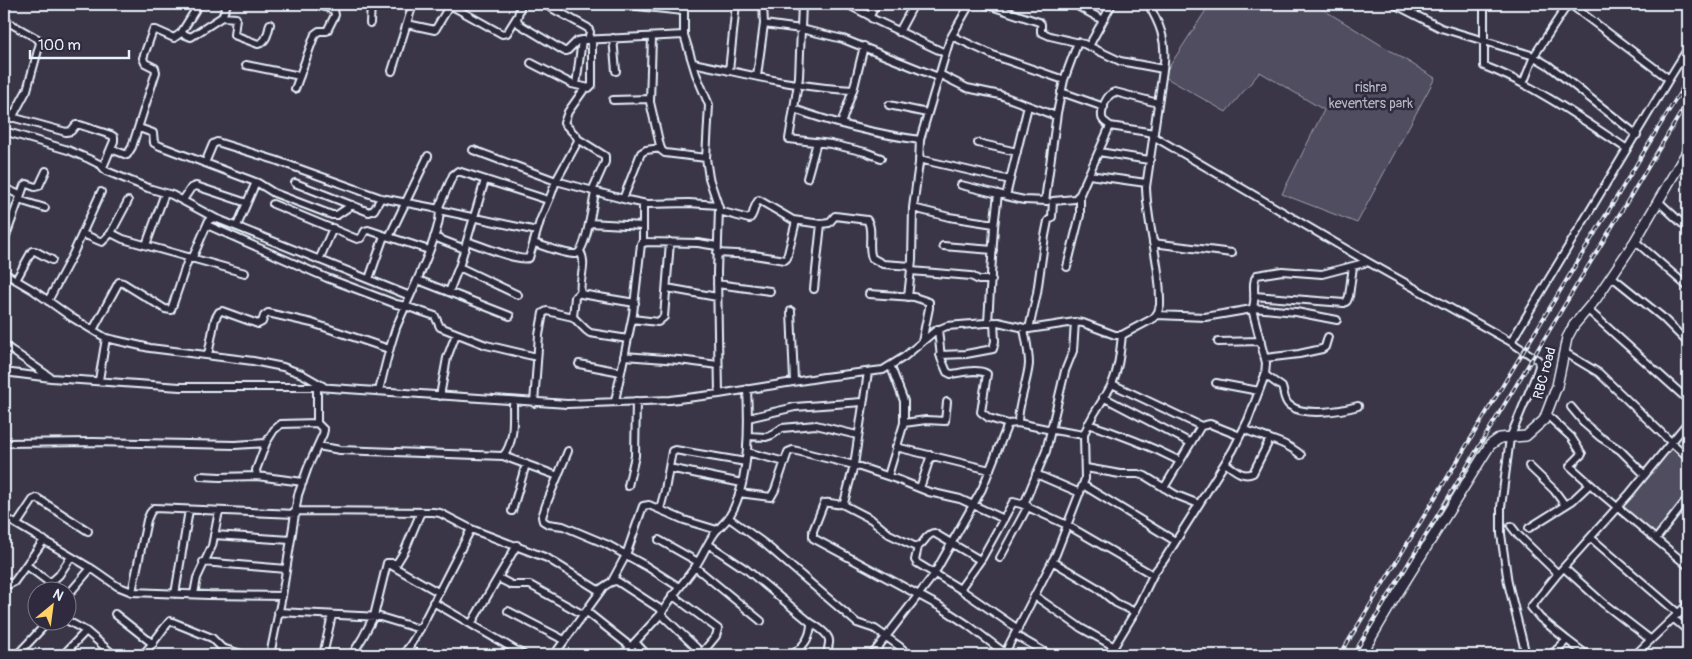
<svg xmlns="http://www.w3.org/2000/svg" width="1692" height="659" viewBox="0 0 1692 659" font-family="Pangolin,sans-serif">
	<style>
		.green { fill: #504e5f; stroke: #9ca0ac }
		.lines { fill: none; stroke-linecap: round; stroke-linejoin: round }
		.street-casing { stroke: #e8f1f8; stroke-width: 10 }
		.secondary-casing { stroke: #e8f1f8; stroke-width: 12 }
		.street { stroke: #2f2a3d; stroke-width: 6 }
		.secondary { stroke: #2f2a3d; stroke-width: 9 }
		.rail-casing { stroke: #e8f1f8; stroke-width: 4 }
		.rail { stroke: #2f2a3d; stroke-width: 2; stroke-dasharray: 5.5; stroke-linecap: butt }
		.labels { text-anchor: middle; stroke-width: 5; stroke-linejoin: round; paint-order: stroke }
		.park-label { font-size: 14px; fill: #b3b8c2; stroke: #2f2a3d }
		.street-label { font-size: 14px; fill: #e8f1f8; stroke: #2f2a3d }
	</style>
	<rect width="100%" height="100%" fill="#3a3648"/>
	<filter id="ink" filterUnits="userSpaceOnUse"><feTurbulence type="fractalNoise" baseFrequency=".02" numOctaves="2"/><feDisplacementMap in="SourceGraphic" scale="10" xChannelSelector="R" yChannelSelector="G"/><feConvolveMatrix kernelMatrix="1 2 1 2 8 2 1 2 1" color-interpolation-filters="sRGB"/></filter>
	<g filter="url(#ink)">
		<path class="green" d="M1210,4H1314L1435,78L1357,223L1282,194L1324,110L1260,72L1226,112L1163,76Z
			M1672,443L1688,457V498L1656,539L1619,507Z"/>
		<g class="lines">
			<g class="street-casing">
				<path id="street" d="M521,4L517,19L519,24L564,51H567L577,41L582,40L684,35
					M619,4L683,11
					M684,4V35L696,74L709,105L706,158L709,178L719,208L717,273L719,394
					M802,4L799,77L789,139L831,144L865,152L881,158
					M847,4L870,16
					M876,4L870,16L871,18L945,53
					M985,4L1039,22L1041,24V32L1050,36L1084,44L1120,61L1163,69
					M1074,4L1103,20
					M1394,4L1441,28L1531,55L1548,65L1637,135
					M1484,4V66C1536,86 1582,119 1627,149
					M548,6L588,28L590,32L588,40
					M4,12L8,4
					M222,17L236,18L234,35L258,44C267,42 268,32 270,24
					M4,20L38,39L40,43L27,90L12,118
					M370,23L371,4
					M407,24L435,30L450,5L502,34L507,33L517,17
					M764,24L801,29L843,39L938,77
					M899,32L914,4
					M181,33L199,4
					M952,36L995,56L1064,80
					M652,37L650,102L661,150L665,153L706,158
					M613,38L616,71
					M1089,46L1112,4
					M531,63L572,84L589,88L592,85V40
					M693,63C746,74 799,88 853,90
					M246,65L300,76
					M392,71L413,4
					M729,71L736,4
					M939,74L967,88L1000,95L1056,116
					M757,76L764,24L763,4
					M1669,79L1688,48
					M1523,84L1534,56L1568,4
					M576,85L582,40
					M295,89L315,34L319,31H327L335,15L334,10L316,4
					M1061,92L1104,107
					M613,100L650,99
					M889,105L927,113
					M1028,106L1006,196L1024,200L1047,201
					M794,109C835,124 877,134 920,140
					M4,115L66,132L71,131L76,125H80L111,135L114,137V141L103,167
					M841,124L854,87L864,46
					M1110,126C1107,123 1102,121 1102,117C1101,108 1107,94 1115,92L1158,103
					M139,128L153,133L154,143L160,146L258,183L274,193L332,215H337L352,205
					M4,131L68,150L89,159L101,165L106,171L148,188L172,195L215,218
					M1153,136L1368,262L1511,342L1538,360L1539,366L1536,375L1510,438L1501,507V534L1508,583L1526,655
					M578,139L605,156V162L592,191
					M978,143L1017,152
					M111,149L127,155L132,147L156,72L155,68L145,63L143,58L153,30H156L174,38L181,33L191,37L222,17L227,4
					M473,150L556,181L627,200L647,204L689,203L718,205
					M1099,152L1149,160
					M919,159L1010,180
					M4,160V159
					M205,163L213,144L217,142L275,160L381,198L439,209C445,227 404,307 396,328C389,349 384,370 379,391
					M1089,175L1146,183
					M807,178L817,142
					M295,183L369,212L374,210L381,198
					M961,185L1002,195
					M4,188L20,195
					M623,199L641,153L646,150L661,148
					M19,200L45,208
					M183,200L191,188L196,186L247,203
					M1045,201L1057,113L1064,80L1078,42
					M1659,202L1688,229
					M273,204L357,239L361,238L365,231L368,230L429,250
					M913,208L949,217L994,224
					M438,209L453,175L458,171L548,200
					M439,210L537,231
					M719,211L749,219C755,215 753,205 759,200L793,220L821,224L814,289
					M589,223L643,226
					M821,224L829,223L835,216L867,220C874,229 867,247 872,258L883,264L911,266
					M207,225L327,278L396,304L405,306L435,316L440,327L486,345L537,357
					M237,226L256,182
					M111,233L128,201
					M83,234L102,242L111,233L123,239L245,273
					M389,237L428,156
					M434,237L465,249
					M4,241L24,186L27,184L35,187L39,186L46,171
					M467,241C479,245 519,262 529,258L540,221L551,195L556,181L578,141L577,137L564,123L568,112L585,88
					M1635,241L1688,287
					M643,242V204
					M534,243C544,246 566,255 576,254C586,252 593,202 595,192
					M1153,243L1232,253
					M146,245L165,193
					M943,246L993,250
					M580,251C588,265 578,279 581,294L635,303
					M717,253L754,255L785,260L787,258L796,221
					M192,259L209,220L215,218L410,296
					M319,260L333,228
					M459,267L518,295
					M1067,267L1080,215V194
					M911,271L971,276L979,280H992
					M4,273L33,290L71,317L106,338L99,380
					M1611,276L1662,317L1688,343
					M369,279L384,236
					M16,280L32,251H35L52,260
					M418,280L510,316
					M717,284L770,291
					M667,288L717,297
					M449,292L460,264L485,180
					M869,294L914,297L929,302V308L922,342
					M1254,296L1344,303L1347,301L1349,296L1353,266
					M908,297L912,260L913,208L919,163L920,140L950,39L970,4
					M48,301L73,254L101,192
					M1253,308L1296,312L1337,320
					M1587,309L1688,400
					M791,311L794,381
					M1157,315L1205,317L1252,309C1258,299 1250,284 1257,275L1282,271L1322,274L1368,262
					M573,317L586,330L590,333L628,339
					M632,319L658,322L664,317L670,242
					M988,322L994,227L998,194
					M938,329L941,358L947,372L951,374C961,373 978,368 987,374L981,412L989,418L1008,424
					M1029,329L1037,293L1045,236L1048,221L1052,217L1053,201L1075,199L1080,194L1110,126L1154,133
					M93,330L119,282L123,283L165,309L171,310L189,257
					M106,338L150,348L253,361L283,367L302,374L323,386
					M1218,342L1261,341
					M1511,342L1669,79L1570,4
					M4,345L50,377
					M1564,352L1599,373L1672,443L1688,457
					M208,355L215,319L219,312L222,311L258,324L262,322L264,316L268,313L312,323L389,349
					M940,355L966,354L993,349L995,341L994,322
					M624,356L679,360L718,365
					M1265,358L1299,354L1322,349L1325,347L1328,337
					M579,364L621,372
					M891,367L904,401V423
					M4,372L51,378L180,387H317L567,404L670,400L719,394L824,377L883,370L904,357L935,331L947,326L998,322L1029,329L1075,322L1083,323L1115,335H1122L1154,318L1158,312L1160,305C1161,265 1147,226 1146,187L1164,63C1166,39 1160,24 1148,4
					M868,372L854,465L845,499L844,503C838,507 831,501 824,503L813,531V538L939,606L968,625L1006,654
					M1265,375L1282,387C1284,392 1284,401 1289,405C1304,417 1341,411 1358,406
					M1216,383L1259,391
					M1112,384L1201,426
					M440,396L447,358L456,334
					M1103,397L1191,443
					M615,401L633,314L641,244L647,242L698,243L717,246
					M534,403L539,335L543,313L547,311L573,317L575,297L580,292
					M1571,407L1586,425L1600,437L1620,450L1645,475
					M1546,414L1571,437L1582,454L1570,466L1599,492L1688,566
					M748,418L795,407L862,402
					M1018,423C1018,403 1027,384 1029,364C1029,352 1026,340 1024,329
					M1088,424C1120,434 1150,446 1180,461
					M1244,429C1263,438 1285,441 1301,455
					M748,436L766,437L772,435L782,428L816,425L857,435
					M4,443L93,442L235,445L266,443L274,430L281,424L317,423
					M266,443L256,470L257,476L303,482
					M318,446L340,450L503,456C515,443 513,418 513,402
					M896,447L990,470
					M568,451L546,505L542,517L543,521L548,524L563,526L606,544L646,566L679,587
					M747,452L785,462
					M503,456L558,476
					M1225,463C1234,469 1242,478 1253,473L1270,439
					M1529,466L1554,490L1565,505
					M669,468L742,483
					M1086,468L1120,474H1138L1145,476L1176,495L1199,504
					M1036,474L1080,493
					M201,476L220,477L257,476
					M888,476L904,423L926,420L945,421L947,402
					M1083,485L1175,541
					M628,486L635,456L636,401
					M920,488L931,455
					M1164,488L1201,426L1210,424L1240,436
					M739,493L771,497L775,490L788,452L793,450L854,465L899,480L929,492L960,499L1004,519
					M842,504L871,519L889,534L916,547C924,546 925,534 934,533L980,560
					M1021,504L1067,525L1153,575
					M1682,506L1688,511
					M660,509L665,490L672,451L675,450L746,462
					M296,511L433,512L440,513L471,529L547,558L598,590C606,587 608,581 617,581L663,611
					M512,511L526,464
					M423,512L420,514L405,550L397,563H387L438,592
					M4,517L94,570L117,586L132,592L209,595L282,596
					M729,518L765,544L857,623L875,629L899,646L909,655
					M17,524L33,500L37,498L88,531
					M1511,526L1518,535L1558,574
					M1529,528L1572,501L1590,484
					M214,535L291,540
					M1591,538L1679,614
					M1656,539L1688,498
					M659,540L698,562
					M708,544L747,570L811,623C811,637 804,646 792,655
					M918,547L915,560L917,563L960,589L1018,629
					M1000,558L1028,506
					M1052,561L1096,587L1116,603L1135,612
					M203,562L286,569
					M26,565L50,583L59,575L71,557
					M695,567L761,621
					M1564,568L1603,603L1651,640
					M498,578L512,585H530L584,615
					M4,580L10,584L14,582L44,540
					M612,581L626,555L643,506L649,505L684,520L717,530
					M960,589L982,558L1013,502L1021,504L1025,502L1046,451L1065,371L1073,351L1075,322
					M132,592L147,520L150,513L154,508L296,514
					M175,594L189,510
					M194,594L197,578L212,546L219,511
					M68,595L91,568
					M672,595L718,629L716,636L702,653
					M1035,596L1081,628L1113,646
					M433,602L524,655
					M508,611L564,640
					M278,612L380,617L420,629
					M587,612L631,647
					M115,614L153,644
					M1674,619L1688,631
					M68,621L86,631L114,655
					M811,623C816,626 828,633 829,640C830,645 826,649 829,655
					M471,624L517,545
					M1015,635L1050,655
					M1567,640L1587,655
					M635,642L647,655
					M407,649L420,655
					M324,651L332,615
					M17,655L48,622
					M63,655L86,631
					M142,655C153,645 160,632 170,621L212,638L222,648L245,655
					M270,655L282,596L298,495L308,467L323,434L324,430L317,423V387
					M352,655L363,637L374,616L387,563
					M404,655L420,629L471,529
					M554,655L602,589
					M623,655L661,614
					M704,655L661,614C671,597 683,583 695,567C702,557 707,544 714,534C718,528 725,523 729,517C750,484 749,426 747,389
					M872,655L933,576L982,489L1008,424L1018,423L1047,429L1084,435C1090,416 1103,402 1112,384C1119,368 1120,352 1122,335
					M1007,655L1006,654L1008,647L1056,554L1085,479L1084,435
					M1109,655L1135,612L1154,573L1164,560L1233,450L1248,420L1265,375L1266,363L1252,309
					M1551,655L1567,640L1540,618L1531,607L1556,576L1630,493L1688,422
					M1635,655L1688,604"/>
			</g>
			<g class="secondary-casing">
				<path id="secondary" d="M1361,655L1394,599L1490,445L1500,438L1526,436L1544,420L1557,386L1567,338L1574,325L1596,299L1635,241L1688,150"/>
			</g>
			<use href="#street" class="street"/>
			<use href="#secondary" class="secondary"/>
			<g class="rail-casing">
				<path id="rail" d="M1340,655L1688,79
					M1353,655L1688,101"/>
			</g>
			<use href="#rail" class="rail"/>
		</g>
	</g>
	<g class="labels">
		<g class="park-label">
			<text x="1371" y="92">rishra<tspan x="1371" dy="16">keventers park</tspan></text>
		</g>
		<g class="street-label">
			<text transform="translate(1544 373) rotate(-75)" y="5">RBC road</text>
		</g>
	</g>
	<rect width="1692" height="659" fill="none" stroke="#2f2a3d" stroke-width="20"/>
	<rect x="10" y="10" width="1672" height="639" fill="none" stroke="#e8f1f8" stroke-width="2" filter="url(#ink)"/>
	<g transform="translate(52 606) rotate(29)"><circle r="24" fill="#2f2a3d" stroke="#797a88"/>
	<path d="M0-4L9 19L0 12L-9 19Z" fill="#ffd166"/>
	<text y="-8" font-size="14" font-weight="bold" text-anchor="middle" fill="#e8f1f8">N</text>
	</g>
	<path d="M30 50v8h99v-8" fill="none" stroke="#e8f1f8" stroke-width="2.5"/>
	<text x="38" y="50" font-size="15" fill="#e8f1f8" stroke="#2f2a3d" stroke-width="4" paint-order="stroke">100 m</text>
</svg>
